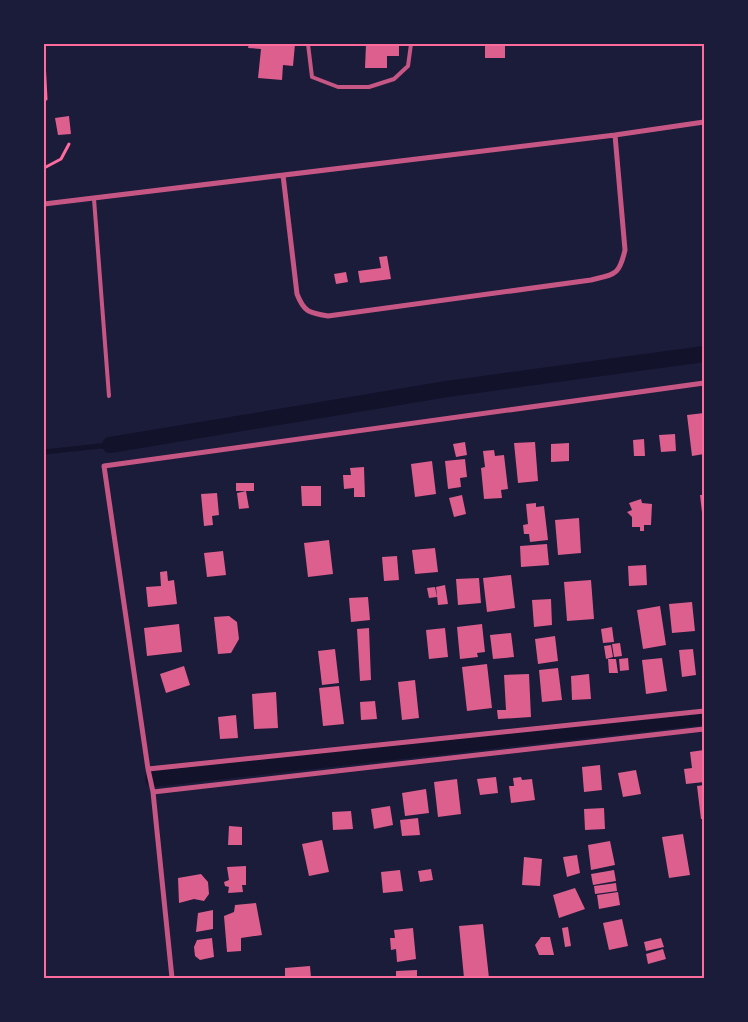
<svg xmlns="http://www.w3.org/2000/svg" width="748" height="1022" viewBox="0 0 748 1022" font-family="'Sofia Sans Condensed',sans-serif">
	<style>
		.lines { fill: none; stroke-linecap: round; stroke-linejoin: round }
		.stream { stroke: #12122b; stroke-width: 5 }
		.canal { stroke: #12122b; stroke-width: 16 }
		.building { fill: #dd5f8e }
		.path { stroke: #ff6b9d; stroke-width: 3 }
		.service { stroke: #c65784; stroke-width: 4 }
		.minor { stroke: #c65784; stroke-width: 5 }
		.neatline { fill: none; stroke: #ff6b9d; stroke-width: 2 }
	</style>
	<rect width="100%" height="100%" fill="#1b1b3a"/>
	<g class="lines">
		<path class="stream" d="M44,452L110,445"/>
		<path class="canal" d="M110,445L447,389L704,354
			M153,779L704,717"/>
	</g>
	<path class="building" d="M249,44H295L293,66L283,65L282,80L258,78L261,49L248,48Z
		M366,44H399V56H387V68H365Z
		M485,44H517V46H505V58H485Z
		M69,116L71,134L58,135L55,118Z
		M387,256L391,279L360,283L358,271L381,268L379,257Z
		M346,272L348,282L336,284L334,274Z
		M704,413V454L692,456L687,415Z
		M675,434L676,451L661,452L659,435Z
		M644,439L645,456H634L633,440Z
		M465,442L467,455L456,457L453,444Z
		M535,442L538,481L518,483L514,443Z
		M569,443V461L551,462V444Z
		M494,450L495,456L504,455L508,489L501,490L502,498L484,499L481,468L485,467L483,451Z
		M465,459L467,477L460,478L461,487L448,489L445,461Z
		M432,461L436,494L415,497L411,464Z
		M364,467L365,497H354V488L344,489L343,475H351L350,468Z
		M236,483H254V491H236Z
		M301,486H321V506H302Z
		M246,491L249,508L239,509L237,493Z
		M217,493L219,515L212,516L213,525L204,526L201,494Z
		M462,495L466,514L454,517L449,498Z
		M700,495H704V521H703Z
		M641,499L642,503L652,504L651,525H644V531H640V527H632V517L627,512L632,510L629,503Z
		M536,503V507L544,506L548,540L530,542L529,534H524L523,525L528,524L526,504Z
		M579,518L581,553L558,555L555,520Z
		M329,540L333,574L308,577L304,543Z
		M547,544L549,565L521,567L520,546Z
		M435,548L438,572L415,574L412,550Z
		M223,551L226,575L207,577L204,553Z
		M397,556L399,580L384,581L382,557Z
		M646,565L647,585L629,586L628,566Z
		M167,571L168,581L174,580L177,604L148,607L146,587L161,586L160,572Z
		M511,575L515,608L487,612L483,578Z
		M479,578L481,603L458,605L456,579Z
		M591,580L594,619L567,621L564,582Z
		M445,585L448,604L438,605L436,587Z
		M435,587L437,597L429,598L427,588Z
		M368,597L370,620L351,622L349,598Z
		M551,599L552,625L534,627L532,600Z
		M692,602L695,631L672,633L669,604Z
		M660,606L666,645L643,649L637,610Z
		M229,616L237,622L239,639L231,653L218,654L214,617Z
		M179,624L182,652L147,656L144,628Z
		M482,624L485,652L477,653L478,657L460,659L457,627Z
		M612,627L614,642L603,643L601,629Z
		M369,628L371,680L360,681L357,629Z
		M445,628L448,657L429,659L426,630Z
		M511,633L514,657L493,659L490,635Z
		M555,636L558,661L538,664L535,639Z
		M620,643L622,656L614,657L612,644Z
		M611,645L613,657L606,659L604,646Z
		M335,649L339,683L322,685L318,651Z
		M693,649L696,675L682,677L679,650Z
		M628,658L629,670L620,671L619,659Z
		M662,658L667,691L646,694L642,660Z
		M608,659H616L618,673H609Z
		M487,664L492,708L467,711L462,667Z
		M184,666L190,685L166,693L160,674Z
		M558,668L562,700L542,702L539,670Z
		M529,674L531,717L498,719L497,710H506L504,675Z
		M589,674L591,699L572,700L571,676Z
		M415,680L419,718L402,720L398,682Z
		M339,686L344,724L323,726L319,688Z
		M276,692L278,728L254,729L252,694Z
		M375,701L377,719L361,720L360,702Z
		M236,715L238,738L220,739L218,717Z
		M704,750V782L686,784L684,769L692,768L690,752Z
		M600,765L602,790L584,792L582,767Z
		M636,770L641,794L623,797L618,773Z
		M496,777L498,793L480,795L477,779Z
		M521,777L522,780L532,779L535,800L511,803L509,786H514L513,778Z
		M457,779L461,814L438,817L434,782Z
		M704,785V819H701L697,786Z
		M426,789L429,813L405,816L402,793Z
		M390,806L393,825L374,829L371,809Z
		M604,808L605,829L585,830L584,809Z
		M351,811L353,829L333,830L332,812Z
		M418,818L420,835L402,836L400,820Z
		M229,826L242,827V845H228Z
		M683,834L690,875L669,878L662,837Z
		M322,840L329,872L309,876L302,844Z
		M610,841L615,865L591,870L588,845Z
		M577,855L580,873L567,877L563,857Z
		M524,857L542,859L540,886L522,885Z
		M246,866V885H242L243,892L228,893L229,887L225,886L224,882L229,880L227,867Z
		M431,869L433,880L420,882L418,871Z
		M400,870L403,891L383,893L381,872Z
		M614,870L616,881L593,885L591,874Z
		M201,874L208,882L209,894L204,901L194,899L179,903L178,878Z
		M616,883L617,891L595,894L594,886Z
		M575,888L585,909L559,918L553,895Z
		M618,892L620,905L599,909L597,895Z
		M256,903L262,935L241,938V951L227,952L224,916L234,912L235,905Z
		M213,910V929L196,932L198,913Z
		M622,919L628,946L609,950L603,923Z
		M483,924L489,978H464L459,926Z
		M568,927L571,946L565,947L562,928Z
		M413,928L416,959L397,962L396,949L391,950L390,938H395L394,930Z
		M541,937H550L554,955H539L535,945Z
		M212,938L214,957L200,960L195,956L194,947L197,940Z
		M661,938L664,947L646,951L644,942Z
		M663,949L666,959L648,964L646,954Z
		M310,966L311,978H285V968Z
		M417,970V978H396V971Z"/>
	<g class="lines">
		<path class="path" d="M44,61L46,99
			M44,168L61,159L69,144"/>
		<path class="service" d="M308,44L312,77L338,87H369L394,79L408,66L411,44
			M94,199L109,396"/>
		<path class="minor" d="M283,175L297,294C304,312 309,313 328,316L591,280C615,274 619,276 625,250L615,135
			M44,204L615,135L704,122
			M148,769L704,711
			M153,792L704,729
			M172,978L153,792L148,769L104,466L704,383"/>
	</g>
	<rect width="748" height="1022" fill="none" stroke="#1b1b3a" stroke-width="90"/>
	<rect x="45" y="45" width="658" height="932" class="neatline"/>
</svg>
